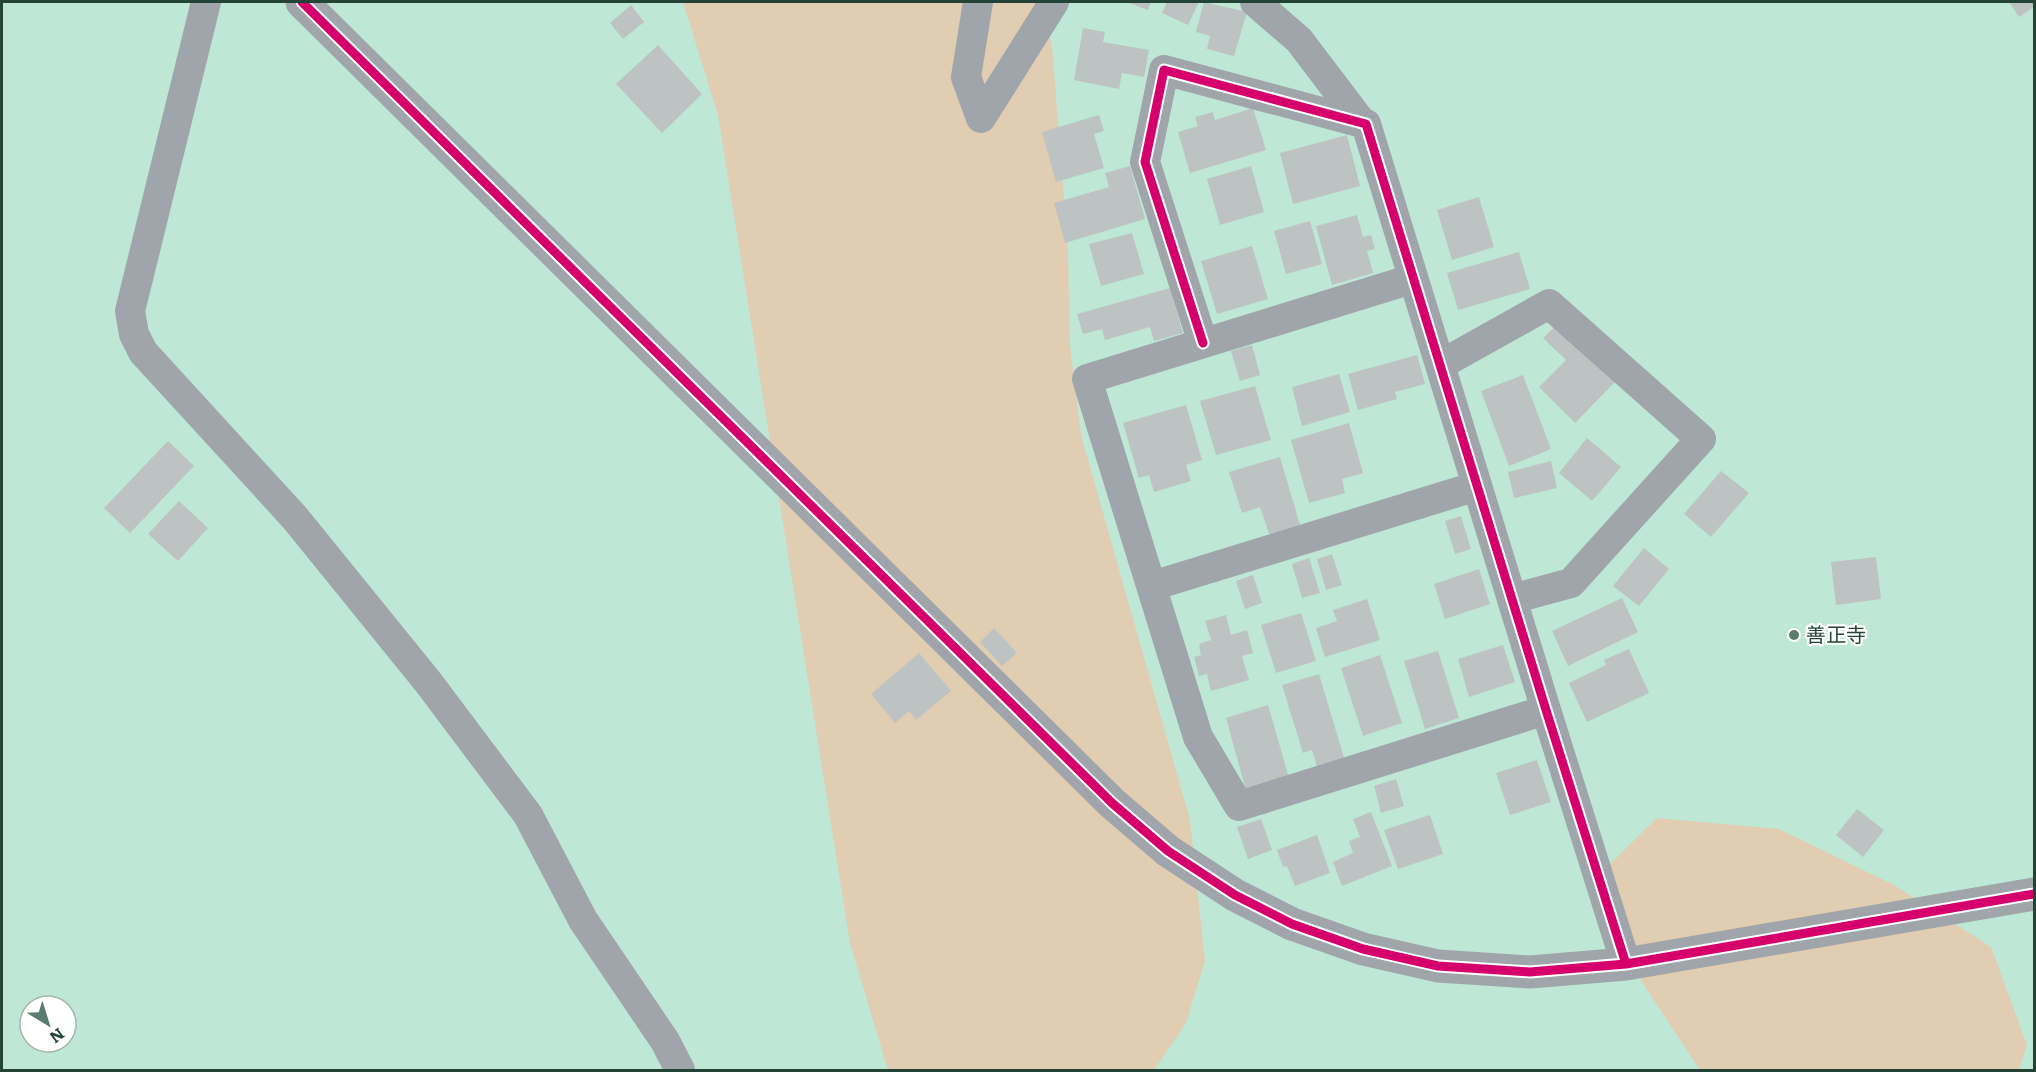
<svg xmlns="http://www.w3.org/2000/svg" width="2036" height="1072" viewBox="0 0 2036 1072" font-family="Literata,'Noto Sans JP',serif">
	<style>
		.green { fill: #e1cdb2 }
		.building { fill: #bdc3c2 }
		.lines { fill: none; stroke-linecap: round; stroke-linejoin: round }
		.minor { stroke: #9fa5aa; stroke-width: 30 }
		.tertiary { stroke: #9fa5aa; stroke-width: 33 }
		.cycleway-casing { stroke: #fff; stroke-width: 13 }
		.cycleway { stroke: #d6006c; stroke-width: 9 }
		.poi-dot { fill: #5a7c6f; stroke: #fff; stroke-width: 2 }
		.labels { text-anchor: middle; stroke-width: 4.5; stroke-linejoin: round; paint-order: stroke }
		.poi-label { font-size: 20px; fill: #244337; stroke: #fff; text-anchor: start }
	</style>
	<rect width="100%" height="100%" fill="#bee7d6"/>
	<path class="green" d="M683,2H1040L1052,45L1068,250L1070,345L1081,435L1190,820L1205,961L1186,1023L1154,1070H888L850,943L718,115Z
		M1657,818L1779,829L1894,885L1991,947L2027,1045L2019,1070H1700L1642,982L1612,909L1607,867Z"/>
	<path class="building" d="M1126,2H1151L1148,10Z
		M1167,2H1199L1188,25L1162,13Z
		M1204,2L1247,12L1234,56L1207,49L1210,36L1196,32Z
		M2009,2H2034V7L2019,17Z
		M631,5L644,22L623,39L610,23Z
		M1083,28L1105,32L1103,42L1149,50L1144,77L1122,73L1119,89L1074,80Z
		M658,45L702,94L662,133L616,84Z
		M1253,108L1266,150L1190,173L1178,132L1198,126L1195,117L1213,112L1215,120Z
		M1099,115L1104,131L1094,134L1104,168L1056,182L1042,132Z
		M1347,135L1360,186L1293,204L1280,153Z
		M1130,166L1145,219L1065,243L1054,203L1109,187L1105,173Z
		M1251,166L1264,212L1220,225L1207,179Z
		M1479,197L1494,247L1452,260L1437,210Z
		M1357,215L1363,237L1371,235L1375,249L1367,251L1373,273L1332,285L1316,226Z
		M1310,221L1322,264L1286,274L1274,231Z
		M1132,233L1144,274L1101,286L1089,244Z
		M1252,246L1268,299L1217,314L1201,261Z
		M1519,252L1530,289L1458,310L1447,273Z
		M1170,288L1183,333L1154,341L1150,327L1105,340L1102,329L1083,334L1077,314Z
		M1560,322L1618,379L1575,423L1539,387L1566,360L1543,338Z
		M1252,345L1260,375L1240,381L1231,351Z
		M1417,355L1425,384L1395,392L1397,399L1358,410L1348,374Z
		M1339,374L1350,412L1302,426L1292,387Z
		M1523,375L1551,449L1509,466L1481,391Z
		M1255,386L1271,440L1216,455L1200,401Z
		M1186,405L1202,460L1186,465L1191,481L1154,492L1149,475L1139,478L1123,423Z
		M1349,423L1363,473L1342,479L1345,493L1309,503L1291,440Z
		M1587,438L1621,467L1592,501L1559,473Z
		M168,441L194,466L130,533L104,508Z
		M1280,457L1300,525L1269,534L1260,507L1242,513L1229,472Z
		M1551,461L1557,488L1514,498L1508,472Z
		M1721,471L1749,493L1711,537L1684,514Z
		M179,501L208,528L178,561L148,534Z
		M1461,516L1471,549L1455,554L1445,521Z
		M1644,548L1669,569L1639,606L1613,586Z
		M1332,554L1342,585L1326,590L1317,559Z
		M1876,557L1881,599L1836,605L1831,562Z
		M1309,558L1320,593L1302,598L1292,564Z
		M1479,569L1490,604L1445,619L1434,584Z
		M1253,575L1262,603L1245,609L1236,581Z
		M1622,598L1638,632L1568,666L1552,631Z
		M1367,599L1380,640L1325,657L1316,628L1337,621L1333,610Z
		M1301,613L1316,661L1276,673L1261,625Z
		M1226,615L1231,635L1247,630L1253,653L1242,656L1249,680L1211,691L1207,674L1199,676L1194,657L1201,655L1199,644L1211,640L1205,621Z
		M994,628L1017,653L1002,666L980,642Z
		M1503,645L1515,682L1469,697L1458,659Z
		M1629,649L1649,693L1587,722L1569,683L1606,665L1604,660Z
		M1438,651L1459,718L1425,729L1404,661Z
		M919,653L951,691L916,720L909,711L895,723L871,694Z
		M1380,655L1402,723L1363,736L1341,668Z
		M1319,674L1345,761L1318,770L1312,750L1303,753L1282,685Z
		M1268,705L1289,778L1246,790L1226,718Z
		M1537,760L1551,802L1510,815L1496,773Z
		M1396,779L1404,806L1381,813L1374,786Z
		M1857,809L1884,830L1863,857L1836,835Z
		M1371,812L1392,866L1342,886L1333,862L1353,853L1349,841L1360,837L1353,819Z
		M1430,815L1443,854L1398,869L1384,830Z
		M1261,819L1272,850L1248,859L1237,827Z
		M1317,835L1330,873L1295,886L1287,866L1283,867L1277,850Z"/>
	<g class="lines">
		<path class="minor" d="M206,2L130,311L134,334L143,352L295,518L428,682L528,815L583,920L665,1041L680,1070
			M978,2L966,77L981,118L1054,2
			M1255,2L1299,40L1362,123
			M1412,279L1087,379L1198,737L1239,806L1546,710
			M1203,343L1145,162L1164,70L1366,124L1546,710L1626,964
			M1440,365L1549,304L1701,439L1571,583L1512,599
			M1152,586L1477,486"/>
		<path class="tertiary" d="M302,2L1112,803L1168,851L1235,895L1292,924L1363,949L1438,966L1530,972L1626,964L2034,894"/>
		<g class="cycleway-casing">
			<path id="cycleway" d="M302,2L1112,803L1168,851L1235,895L1292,924L1363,949L1438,966L1530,972L1626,964L2034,894
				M1203,343L1145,162L1164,70L1366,124L1546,710L1626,964"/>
		</g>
		<use href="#cycleway" class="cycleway"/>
	</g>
	<circle class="poi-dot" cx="1794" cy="635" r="6"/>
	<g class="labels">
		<g class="poi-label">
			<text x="1806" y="642">善正寺</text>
		</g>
	</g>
	<rect width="2036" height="1072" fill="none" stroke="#244337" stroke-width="6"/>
	<g transform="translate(48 1024) rotate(142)"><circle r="28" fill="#ffffff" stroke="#a7b4af" stroke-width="1.5"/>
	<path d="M0-4.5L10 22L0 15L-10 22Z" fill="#5a7c6f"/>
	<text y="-9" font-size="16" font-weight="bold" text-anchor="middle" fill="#244337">N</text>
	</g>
</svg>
